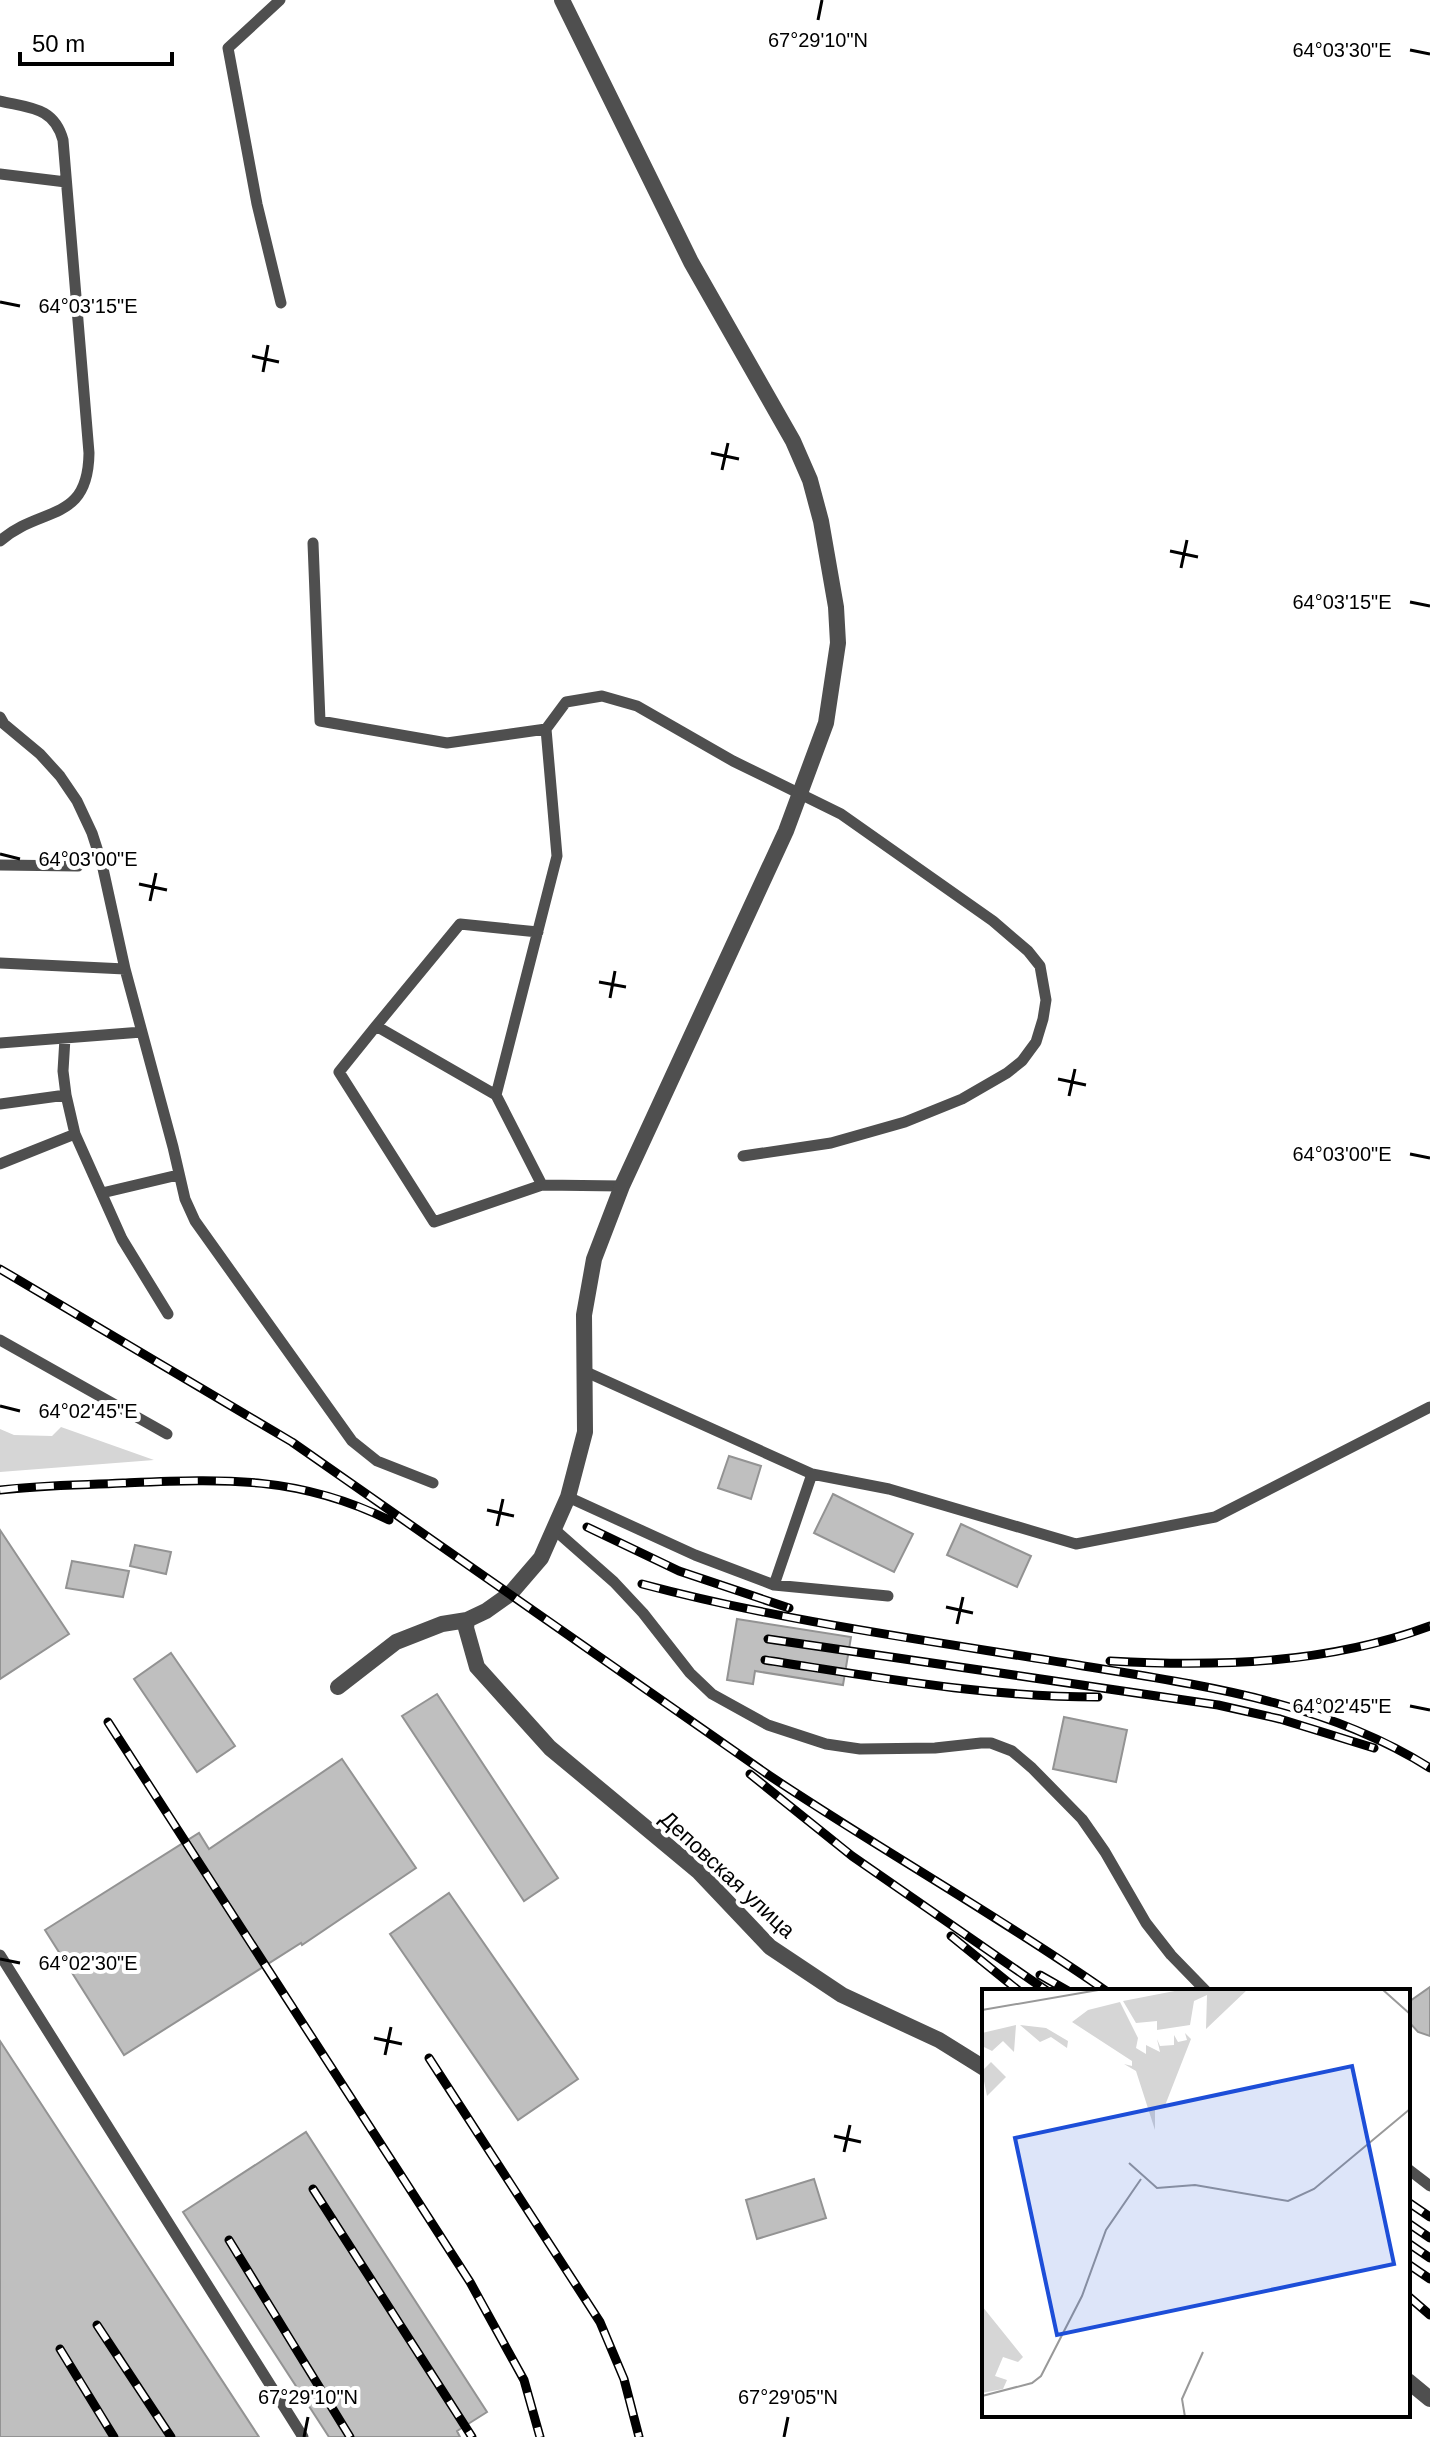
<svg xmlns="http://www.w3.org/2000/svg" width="1430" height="2437" viewBox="0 0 1430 2437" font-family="Helvetica,sans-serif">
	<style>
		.green { fill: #d6d6d6 }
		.building { fill: #bfbfbf; stroke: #939393; stroke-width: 2 }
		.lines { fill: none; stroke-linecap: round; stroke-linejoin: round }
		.lane { stroke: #4f4f4f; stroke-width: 11 }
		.street { stroke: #4f4f4f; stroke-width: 16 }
		.rail-casing { stroke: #000; stroke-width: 9 }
		.rail { stroke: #fff; stroke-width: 6; stroke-dasharray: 18; stroke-linecap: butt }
		.ticks { fill: none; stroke: #000; stroke-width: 3 }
		.labels { text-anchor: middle; stroke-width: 8; stroke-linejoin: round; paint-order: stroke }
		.street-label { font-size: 22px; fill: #000; stroke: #fff }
		.inset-road { fill: none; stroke: #999; stroke-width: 2 }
		.view { fill: #1d4ed8; fill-opacity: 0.15; stroke: #1d4ed8; stroke-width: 4 }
		.inset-edge { fill: none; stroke: #000; stroke-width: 4 }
		.ticks-label { font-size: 20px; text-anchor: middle; fill: #000; stroke: #fff; stroke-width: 8; stroke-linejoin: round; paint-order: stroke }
	</style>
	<rect width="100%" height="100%" fill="#fff"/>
	<path class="green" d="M61,1427L154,1460L0,1472V1429L14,1435L52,1436Z"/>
	<path class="building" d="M729,1456L761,1466L751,1499L718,1488Z
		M833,1494L913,1534L894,1572L814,1533Z
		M961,1524L1031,1556L1017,1587L947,1555Z
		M0,1530L69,1634L0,1679Z
		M135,1545L171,1552L166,1574L130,1566Z
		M72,1561L129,1571L123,1597L66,1588Z
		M737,1619L851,1637L843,1685L755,1671L753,1684L727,1680Z
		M171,1653L235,1746L197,1772L134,1679Z
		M437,1694L558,1878L524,1901L402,1716Z
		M1064,1717L1127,1730L1116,1782L1053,1769Z
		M342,1759L416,1868L302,1945L301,1943L124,2055L45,1930L199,1833L209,1849Z
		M449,1893L578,2079L518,2120L390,1934Z
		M1430,1987V2036L1418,2032L1408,2021L1410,2001Z
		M0,2041L259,2437H0Z
		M306,2132L487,2412L457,2431L460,2437H329L183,2212Z
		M814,2179L826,2218L757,2239L746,2200Z"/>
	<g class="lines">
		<path class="lane" d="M280,0L228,48L257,204L281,303
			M0,101C30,108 54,107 63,140L89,453C88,524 41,505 0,541
			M0,174L66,182
			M313,543L320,721L447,743L546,729
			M0,717L4,724L40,754L60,776L77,801L92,833L102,864L125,969L173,1147L185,1199L195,1221L352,1441L377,1461L433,1483
			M0,865L78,866
			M0,963L125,969
			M376,1026L460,924L538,932
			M65,1038L63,1071L66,1095L75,1134L122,1239L168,1314
			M0,1043L142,1032
			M496,1095L376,1026L339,1072L434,1222L542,1185
			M0,1104L66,1095
			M0,1164L75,1134
			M622,1186L542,1185L496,1095L557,856L546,729L566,702L602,696L637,706L733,761L841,814L993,921L1028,951L1040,966L1046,1000L1043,1019L1036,1042L1022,1061L1007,1073L962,1099L905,1122L831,1143L743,1156
			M102,1193L178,1175
			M0,1340L167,1434
			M584,1371L812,1474L889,1489L1076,1544L1215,1517L1430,1407
			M568,1497L695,1555L774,1585L888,1596
			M555,1530L614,1582L643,1613L690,1673L712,1694L768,1725L826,1744L860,1749L935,1748L981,1743H991L1012,1751L1032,1768L1082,1819L1105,1852L1146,1923L1171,1955L1206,1991
			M774,1585L812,1474
			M0,1955L303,2437
			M1408,2169L1430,2186"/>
		<path class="street" d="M467,1620L466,1628L477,1667L550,1748L698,1871L770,1947L842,1995L939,2040L984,2068
			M338,1687L396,1642L442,1624L467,1620L486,1611L510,1594L541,1558L568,1497L585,1432L584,1315L594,1259L622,1186L786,831L826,723L838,643L836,607L821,521L810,480L793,441L691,262L562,0
			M1408,2381L1430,2399"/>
		<g class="rail-casing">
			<path id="rail" d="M0,1269L292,1442L770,1776C881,1850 997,1915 1106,1991
				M0,1490C41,1485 82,1485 123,1483C223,1479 297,1475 389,1520
				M587,1527L679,1571L789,1608
				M642,1584C785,1622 932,1641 1078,1665C1199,1685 1324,1701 1430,1768
				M768,1639L1218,1705L1280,1719L1374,1748
				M765,1660C876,1677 985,1697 1098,1697
				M1110,1661C1218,1667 1328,1664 1430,1626
				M108,1722L470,2282L524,2380L540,2437
				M750,1774L852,1856L1047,1991
				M951,1936L1019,1991
				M1040,1975L1068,1991
				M429,2058L600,2322L624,2379L639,2437
				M313,2189L472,2437
				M1408,2202L1430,2217
				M1408,2223L1430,2238
				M229,2240L350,2437
				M1408,2243L1430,2258
				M1408,2264L1430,2279
				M1408,2296L1430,2315
				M97,2325L171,2437
				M60,2349L114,2437"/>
		</g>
		<use href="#rail" class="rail"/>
	</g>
	<path class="ticks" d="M818,20L822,0M1410,50L1430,54M0,302L20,306M252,356L279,362M263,372L268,345M711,453L739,459M722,470L728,443M1170,551L1198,557M1181,568L1187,540M1410,602L1430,606M0,854L20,859M139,884L167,890M150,901L156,873M599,982L626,987M610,998L615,971M1058,1079L1086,1085M1069,1096L1075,1069M1410,1154L1430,1158M0,1406L20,1411M487,1510L514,1516M497,1526L503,1499M946,1607L973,1613M957,1624L963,1597M1410,1706L1430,1710M0,1959L20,1963M374,2038L402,2044M385,2055L391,2027M834,2136L861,2142M844,2152L850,2125M304,2437L308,2417M784,2437L788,2417"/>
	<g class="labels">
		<g class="street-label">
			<text transform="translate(728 1874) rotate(43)" y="8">Деповская улица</text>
		</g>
	</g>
	<g transform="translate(982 1989)">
		<rect width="428" height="428" fill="#fff"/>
		<path d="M203,0H266L224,40L225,6L212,12L208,36L175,41V32L154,34L141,12ZM138,13L156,49L154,59L164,65V56L178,63L175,50L178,57L192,56V46L196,53L205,51L203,44L209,50L182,119L173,118V141L154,82L142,75L150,77V72L90,33L106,21ZM34,36L32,63L21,52L10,62L0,57V44ZM38,36L64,39L86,52L85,59L69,48L58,53ZM9,73L24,88L5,107L0,82ZM0,317L41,368L36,373L21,368L13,387L25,391L21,400L0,404Z" fill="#d6d6d6"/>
		<path class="inset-road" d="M400,0L428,25M0,21L122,0M147,174L175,199L213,196L306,212L332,200L428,120M0,407L50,394L59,387L100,307L124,241L159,190M203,428L200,410L221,363"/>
		<path class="view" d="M370,77L412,275L75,346L33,149Z"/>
		<rect width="428" height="428" class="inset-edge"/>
	</g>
	<g class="ticks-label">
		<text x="818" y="47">67°29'10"N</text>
		<text x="1342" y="57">64°03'30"E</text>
		<text x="88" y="313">64°03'15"E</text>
		<text x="1342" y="609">64°03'15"E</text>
		<text x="88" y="866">64°03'00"E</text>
		<text x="1342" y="1161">64°03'00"E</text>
		<text x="88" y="1418">64°02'45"E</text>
		<text x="1342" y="1713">64°02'45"E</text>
		<text x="88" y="1970">64°02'30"E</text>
		<text x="308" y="2404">67°29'10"N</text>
		<text x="788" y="2404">67°29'05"N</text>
	</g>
	<path d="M20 52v12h152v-12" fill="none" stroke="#000000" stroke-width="4"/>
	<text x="32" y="52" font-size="24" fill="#000000" stroke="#ffffff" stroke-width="6" paint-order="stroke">50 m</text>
</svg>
